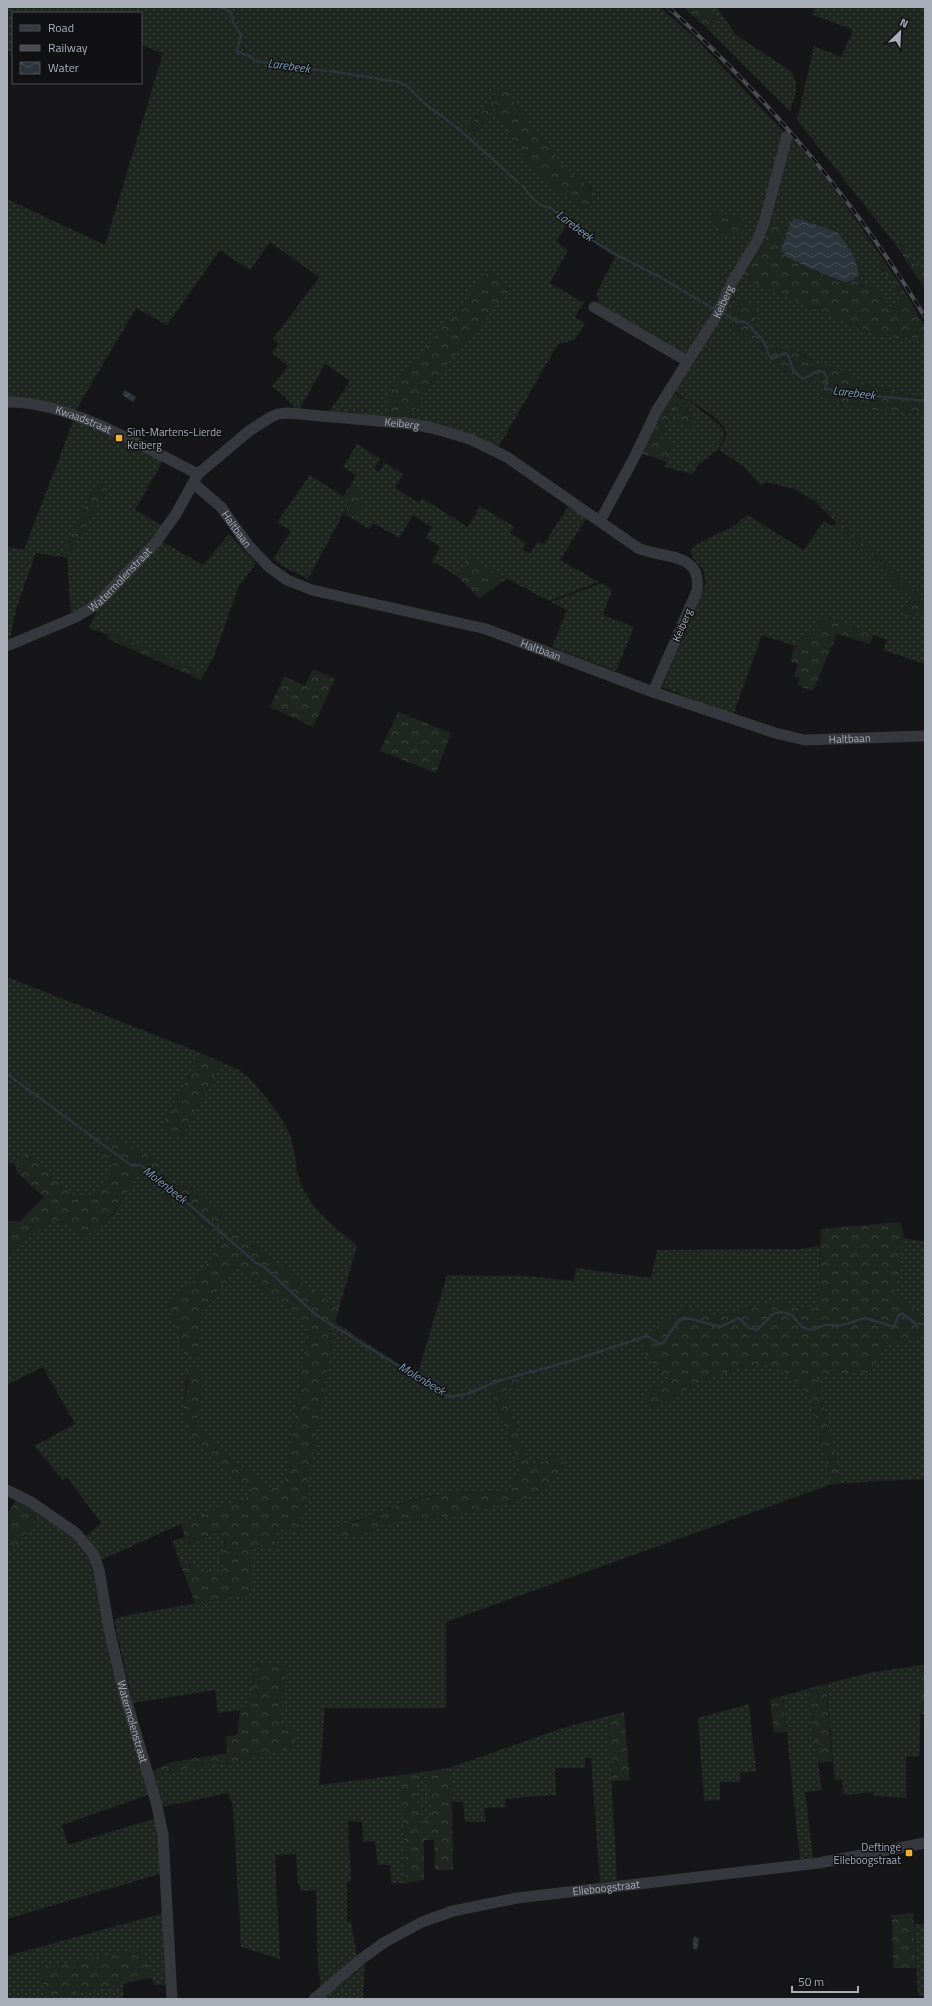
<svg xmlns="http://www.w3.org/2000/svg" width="932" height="2006" viewBox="0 0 932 2006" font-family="'Titillium Web',sans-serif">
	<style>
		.grass { fill: url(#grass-dots); fill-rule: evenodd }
		.forest { fill: url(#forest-crowns) }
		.water { fill: url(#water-waves) }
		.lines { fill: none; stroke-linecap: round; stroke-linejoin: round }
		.stream { stroke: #2c353c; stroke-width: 2.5 }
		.street { stroke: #37383d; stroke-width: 11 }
		.rail-casing { stroke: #4a4c52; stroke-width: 4 }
		.rail { stroke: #111113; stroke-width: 2.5; stroke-dasharray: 8; stroke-linecap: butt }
		.poi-dot { fill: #f2b134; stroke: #111113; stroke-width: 1.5 }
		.labels { text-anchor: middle; stroke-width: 3; stroke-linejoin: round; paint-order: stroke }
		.street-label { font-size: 11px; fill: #a8adb8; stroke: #111113 }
		.poi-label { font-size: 11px; fill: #a8adb8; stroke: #111113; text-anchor: start }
		.water-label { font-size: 12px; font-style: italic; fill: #7f9bb3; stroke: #111113 }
	</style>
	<defs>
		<pattern id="grass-dots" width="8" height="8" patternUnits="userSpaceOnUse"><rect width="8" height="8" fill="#1e261f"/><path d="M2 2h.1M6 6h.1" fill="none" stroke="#3c433d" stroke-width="1.8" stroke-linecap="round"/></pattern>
		<pattern id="forest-crowns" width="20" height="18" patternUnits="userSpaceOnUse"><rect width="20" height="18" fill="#1e261f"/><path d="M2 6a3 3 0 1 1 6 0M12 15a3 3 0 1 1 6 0" fill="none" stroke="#3c433d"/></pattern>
		<pattern id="water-waves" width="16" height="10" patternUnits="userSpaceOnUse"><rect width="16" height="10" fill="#2c353c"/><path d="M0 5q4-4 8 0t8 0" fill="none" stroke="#485056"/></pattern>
	</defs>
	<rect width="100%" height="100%" fill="#161618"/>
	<path class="grass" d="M7,7H660L697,40L785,133L759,230L687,356L600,306L597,298V292L615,257L568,224L556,241L568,250L550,283L584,303L575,317L585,323L575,340L558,344L498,448L410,419L423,393L511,287L386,418L327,415L350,381L325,364L299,410L295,408L284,396L272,386L288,366L272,353L279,343L273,339L319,277L270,242L250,270L220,250L167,325L136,308L76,410L7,397V199L105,245L163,53L141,45V13H13V51H7ZM504,87L531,126L564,167L591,188L592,203L589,207L580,208L500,120L495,108L469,127L496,92ZM717,213L723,234L717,233Z
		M713,7H717L736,35L792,72L796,83V93L790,111L707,28L716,19L709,12Z
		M816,7H925V264L922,273L900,242L896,245L797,120L814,46L841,57L853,30L813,15Z
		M791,135L837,193L885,262L879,267C887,276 902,291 900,304L891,308L874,288L855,280L859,272L858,265L837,232L812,222L790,224L781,250L779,247L767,220Z
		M739,272L760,286L879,336L920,338L925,344V399L866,384L818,365L803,354L782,346L773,350L768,347L755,325L756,310L730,315L737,336L759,340L764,350L799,381L821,377L823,387L822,398C855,408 890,413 925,411V602L923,599L892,571L817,499L815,501L794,489L766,482L761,486L744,467L719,450L727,435C724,417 687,400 673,391Z
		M680,397L689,401L720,425L724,432V438L718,449L699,464L692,474L665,467L673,443L660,438L671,411L676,408L680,413L692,415Z
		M74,419L163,461L135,510L163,526C137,556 107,597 71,614L67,558L107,488L97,483L61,557L36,553L16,609L10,640L7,641V546L24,550Z
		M357,444L380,459L374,469L379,472L385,463L403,474L395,488L419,503L422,498L468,527L480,506L514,527L510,533L526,543L522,549L530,554L538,541L544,544L569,505L587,517L560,560L599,582L549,601L470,559L457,576L432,561L440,547L426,538L432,527L413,515L399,538L373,523L369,529L354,520L363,504L357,501L362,493L350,486L356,475L343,467Z
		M310,475L350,501L308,579L282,566L273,559L291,531L277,522Z
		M747,515L804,550L824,521L832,526L836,523L886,573L896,586L913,598L902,611L923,610L925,606V664L883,650L887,640L829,618L823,619L815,630L795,646L762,635L733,715L662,687L706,583L703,569L693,558L690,551L697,544L734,526Z
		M229,534L256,563L239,586L214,656L204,674L110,632L109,635L89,628L97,610L161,541L203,565Z
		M602,583L612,590L603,615L634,627L616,671L552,647L567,610L551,602Z
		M7,977L201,1053L162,1126L181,1138L221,1062C228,1065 237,1068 243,1073C257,1084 288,1123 292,1141C297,1160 295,1177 306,1194C319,1215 338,1230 357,1245L339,1309L232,1229L194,1283L173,1299L169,1307L178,1331L184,1356L199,1355L200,1320L203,1311L236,1266L308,1325L285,1486L269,1489L197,1430L201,1367H187C187,1391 178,1417 191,1438L256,1494L181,1524L101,1560L86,1536L101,1523L67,1477L63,1480L34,1446L75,1424L43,1367L7,1385V1254L51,1220L68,1225L85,1237L114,1213L122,1202L138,1171L154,1179L159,1162L116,1138H107L115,1167L91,1198L73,1195L30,1153L22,1157L16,1166L7,1160ZM177,1199L223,1215L210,1228Z
		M904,1238L925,1242V1328L919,1313L894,1295Z
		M820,1246L818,1307L802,1310L778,1301L715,1316L687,1308L642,1343L646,1356L669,1379L652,1390V1409L706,1379L741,1367L765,1365L783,1371L798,1383L812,1403L832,1484L446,1622V1708H325L319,1785L400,1775L406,1883H391L390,1865H378L375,1841L363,1842L362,1822L348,1821L351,1881L347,1882V1922H351L357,1956L321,1988L318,1968L316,1890L300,1891V1885L298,1884L296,1854L275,1855L280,1959L241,1947L233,1806L228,1793L162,1807L153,1775L248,1759L280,1723L286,1667L257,1662L247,1709L218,1713L215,1690L133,1703L114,1620L119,1617L252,1593V1547L275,1529L300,1530L335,1322L417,1376L447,1275L527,1276L574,1281L576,1268L651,1278L657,1250L799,1249ZM516,1372L504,1390L528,1464H539L556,1456L565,1466L546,1489L446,1517L391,1522L358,1535L341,1524C365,1521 385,1509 408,1501C441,1491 475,1493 509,1491L521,1470L487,1381Z
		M925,1329V1479L841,1483L816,1375L869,1372L877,1362L885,1345C901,1342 914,1342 925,1329Z
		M39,1513L73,1536L89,1553L151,1794L62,1825L68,1845L156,1818L163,1873L7,1919V1553L19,1544Z
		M218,1532C227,1538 226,1548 220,1556L223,1566L222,1578C208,1572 195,1562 181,1566L173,1541L185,1537L188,1544Z
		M922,1665L919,1757L906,1756V1798L874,1796V1792L843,1795L842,1779L835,1780L826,1684L874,1672Z
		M807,1689L822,1790L805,1792L813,1858L800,1859L783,1696Z
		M749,1704L756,1771L740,1773V1782H720V1800L704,1801L698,1718Z
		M608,1716L617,1880L600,1882L591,1758H585V1768H555L556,1795L505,1799L506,1807L484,1808L486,1822H465L463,1802H452L449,1768L560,1729Z
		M429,1771L432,1821H426C414,1810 417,1788 417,1773Z
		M164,1913L167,1985H154L141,1948L48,1998L123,1984V1999H7V1956Z
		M914,1924H925V1996H918Z
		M365,1964L363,1999H322Z"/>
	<path class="forest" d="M683,7H713L709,12L717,19L707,28Z
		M504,87C522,114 541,140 563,165C573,177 588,182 595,197L588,207L580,208L532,170L500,120L495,108L475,132L469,127L496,92Z
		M717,213L734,215L743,220L744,227L740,234L736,235L717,233L712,220L713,216Z
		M767,220L788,227L779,247L784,253C800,262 837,287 855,280L874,288L891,308L900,304C902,291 887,276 879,266L885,262L910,300L925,328V344L920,338L879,336L760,286L739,272Z
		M900,242L922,272L925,264V289L896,245Z
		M489,271L511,288L423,393L410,419L386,418L389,392Z
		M744,300L754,305L756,310L755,325L768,347L773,350L787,345L818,365L829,366L844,371L866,384L925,399V411C891,413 854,409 822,398L823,387L821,377L799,381L777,365L759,340L737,336L730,315L741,301Z
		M672,392L680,397L694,420L691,427L677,424L680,413L676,408L671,411L660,438L673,443L667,462L637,452Z
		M97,482L107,488L67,558L61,557Z
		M350,486L362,493L357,501L363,504L354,520L344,514L350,502L343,497Z
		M816,499L892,571L923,599L925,606C921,613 916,616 908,617L902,611L913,598L896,586L886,573L815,501Z
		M470,558L506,579L479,598L457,576Z
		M829,618L873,635L870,644L837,634L813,691L797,685L800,678L794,676L798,664L790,661L795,646L815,630L823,619Z
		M110,632L204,674L201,680L108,639Z
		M313,669L335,679L313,727L270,707L284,676L305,686Z
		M398,712L451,733L436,773L380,751Z
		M201,1053L221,1062L181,1138L170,1136L162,1126Z
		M107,1138H116L159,1162L154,1179L138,1172L122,1202L113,1213L85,1238L68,1225L51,1220L7,1254V1221H20L44,1197L17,1173L16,1166L22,1157L30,1152L73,1195L91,1198L115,1167L99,1152V1142Z
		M171,1184L193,1186L223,1215L211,1228L177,1199L168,1203L159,1196L161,1189Z
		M900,1222L904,1238L894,1295L919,1313L925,1329C914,1343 902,1342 885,1345L877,1362L869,1372L816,1375L841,1483L832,1484L812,1403L798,1383L783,1371L765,1365L741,1367L706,1379L652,1409L643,1402L652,1390L669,1379L646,1356L642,1343L653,1329L687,1308L715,1316L778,1301L802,1310L818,1307L821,1229Z
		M232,1229L339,1309L335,1322L300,1531L275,1529V1547H252V1593L195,1603L181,1566C195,1562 208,1572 221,1578L223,1566L220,1556C226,1548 228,1538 218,1532L187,1544L181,1524L255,1494L191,1438C180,1421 183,1408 187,1389C188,1382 187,1374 187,1367H201L202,1390L197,1420L198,1430L269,1489L285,1486L308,1326L236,1266L203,1311L200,1320V1355L184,1356L178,1331L169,1307L173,1299L194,1283Z
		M516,1372L521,1386L504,1390L528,1463L539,1464L557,1456L566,1466L546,1489L521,1501L446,1517L391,1522L358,1535L342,1536L333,1530L341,1524L356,1522L409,1501L448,1493L509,1491L521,1470L487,1381Z
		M17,1499L39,1513L19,1544L7,1553V1514Z
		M257,1662L286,1667L280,1723L294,1731L296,1739L292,1748L248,1759L153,1775L152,1771L172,1762L227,1753L226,1736L237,1735L240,1710L247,1709Z
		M922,1665H925V1714H920Z
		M826,1684L832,1761L818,1763L807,1689Z
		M783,1696L786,1731L774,1733L770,1699Z
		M624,1712L630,1780L612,1781L608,1716Z
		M449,1768L452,1802L453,1870H435L434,1840H424V1880L406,1883L400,1775L417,1773C417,1788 414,1810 426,1821H432L429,1771Z
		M913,1913L916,1968H893L892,1915Z
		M141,1948L152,1978L48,1998L39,1969Z"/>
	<path class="water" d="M794,219C799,218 835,230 838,233C847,243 858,262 859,274C856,279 852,282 846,282C840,282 798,263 791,259C787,257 784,253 781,250L790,224Z
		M125,390L136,397L133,402L122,395Z
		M695,1936L699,1939L697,1950L693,1949V1939Z"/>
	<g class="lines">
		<path class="stream" d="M220,7L231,12L233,22L241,35L237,52L250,56L255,61L326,71
			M330,71L398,82L407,86L424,103L459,129L519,183
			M524,187C529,197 540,207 551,208L592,240L613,253L658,276L714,309
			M722,312L737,322C749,320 748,325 755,332C757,335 760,336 762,339C766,346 766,353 772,359L785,353L788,355L794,372L803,379L818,371L824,372L827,378L825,389C831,391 838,389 846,393L925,401
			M7,1074L132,1166L139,1165L151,1171L256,1263L262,1265L316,1315L444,1394L450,1397L467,1394L498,1381L571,1361L647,1336L660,1344L663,1343L679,1320L688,1318L720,1327L739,1318L749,1328L757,1330L773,1314L781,1312L792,1315L802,1327L810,1330L826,1325H842L865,1318L894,1327L898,1316L902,1313L916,1324H925"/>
		<g class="street">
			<path d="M594,307L687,361"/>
			<path id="s1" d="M7,402C69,401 143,447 198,474"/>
			<path id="s2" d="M193,483L221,507L248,545L269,567L287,580L312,590L486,629L653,692L775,733L805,740L925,736"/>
			<path id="s3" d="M600,521L634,458L657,410L717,315L731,284L757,241L764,223L787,136"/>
			<path id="s4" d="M7,646L76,617L91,608L103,598L156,542L176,514L198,474L249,431L271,417L278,414L288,413L411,424L432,428L470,439L507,457L638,548C662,559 703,551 697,591L653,692"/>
			<path id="s5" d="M7,1490L31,1502L76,1533L94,1555L99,1570L109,1629L123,1689L156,1802L163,1835L172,1999"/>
			<path id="s6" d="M314,1999L364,1957L385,1942L422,1922L453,1911L517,1898L819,1863L925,1843"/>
		</g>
		<g class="rail-casing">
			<path id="rail" d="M668,7C768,98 855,201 925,317"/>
		</g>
		<use href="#rail" class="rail"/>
	</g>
	<g class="poi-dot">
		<rect x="115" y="434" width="8" height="8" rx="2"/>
		<rect x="905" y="1849" width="8" height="8" rx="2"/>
	</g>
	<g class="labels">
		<g class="street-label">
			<text dy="4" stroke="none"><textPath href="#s3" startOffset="252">Keiberg</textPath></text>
			<text dy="4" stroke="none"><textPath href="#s1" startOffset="79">Kwaadstraat</textPath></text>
			<text dy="4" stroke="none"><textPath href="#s4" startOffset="490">Keiberg</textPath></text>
			<text dy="4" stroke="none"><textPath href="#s2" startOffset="64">Haltbaan</textPath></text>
			<text dy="4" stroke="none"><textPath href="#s4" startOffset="133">Watermolenstraat</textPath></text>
			<text transform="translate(682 625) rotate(-67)" y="4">Keiberg</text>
			<text dy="4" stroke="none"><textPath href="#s2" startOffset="400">Haltbaan</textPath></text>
			<text dy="4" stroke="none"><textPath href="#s2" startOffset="724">Haltbaan</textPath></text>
			<text dy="4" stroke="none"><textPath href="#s5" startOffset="281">Watermolenstraat</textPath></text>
			<text dy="4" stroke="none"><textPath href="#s6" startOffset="321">Elleboogstraat</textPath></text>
		</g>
		<g class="poi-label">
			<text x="127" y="436">Sint-Martens-Lierde<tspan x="127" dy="13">Keiberg</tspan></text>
			<text x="901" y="1851" text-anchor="end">Deftinge<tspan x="901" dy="13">Elleboogstraat</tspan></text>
		</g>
		<g class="water-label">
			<text transform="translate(289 66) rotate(8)" y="4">Larebeek</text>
			<text transform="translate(575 226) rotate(37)" y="4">Larebeek</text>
			<text transform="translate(854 393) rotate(7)" y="4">Larebeek</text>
			<text transform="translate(165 1185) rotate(38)" y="4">Molenbeek</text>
			<text transform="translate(422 1379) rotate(31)" y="4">Molenbeek</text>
		</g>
	</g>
	<rect width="932" height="2006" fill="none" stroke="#a8adb8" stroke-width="16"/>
	<rect x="12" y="12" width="130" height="72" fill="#111113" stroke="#4d4f55"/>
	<rect x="20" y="25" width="20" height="6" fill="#37383d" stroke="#4d4f55"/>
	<text x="48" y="32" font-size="12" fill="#a8adb8">Road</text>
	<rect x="20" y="45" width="20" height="6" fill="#4a4c52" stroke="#4d4f55"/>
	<text x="48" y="52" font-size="12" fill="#a8adb8">Railway</text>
	<rect x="20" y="62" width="20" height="12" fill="url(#water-waves)" stroke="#4d4f55"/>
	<text x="48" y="72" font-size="12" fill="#a8adb8">Water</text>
	<g transform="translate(900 32) rotate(24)" stroke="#111113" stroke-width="3" paint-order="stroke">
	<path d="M0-3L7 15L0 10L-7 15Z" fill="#a8adb8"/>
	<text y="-6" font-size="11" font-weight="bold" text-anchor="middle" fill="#a8adb8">N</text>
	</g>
	<path d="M792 1986v6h66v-6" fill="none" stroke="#a8adb8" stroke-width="2"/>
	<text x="798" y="1986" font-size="12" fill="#a8adb8" stroke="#111113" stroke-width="3" paint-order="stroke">50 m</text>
</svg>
